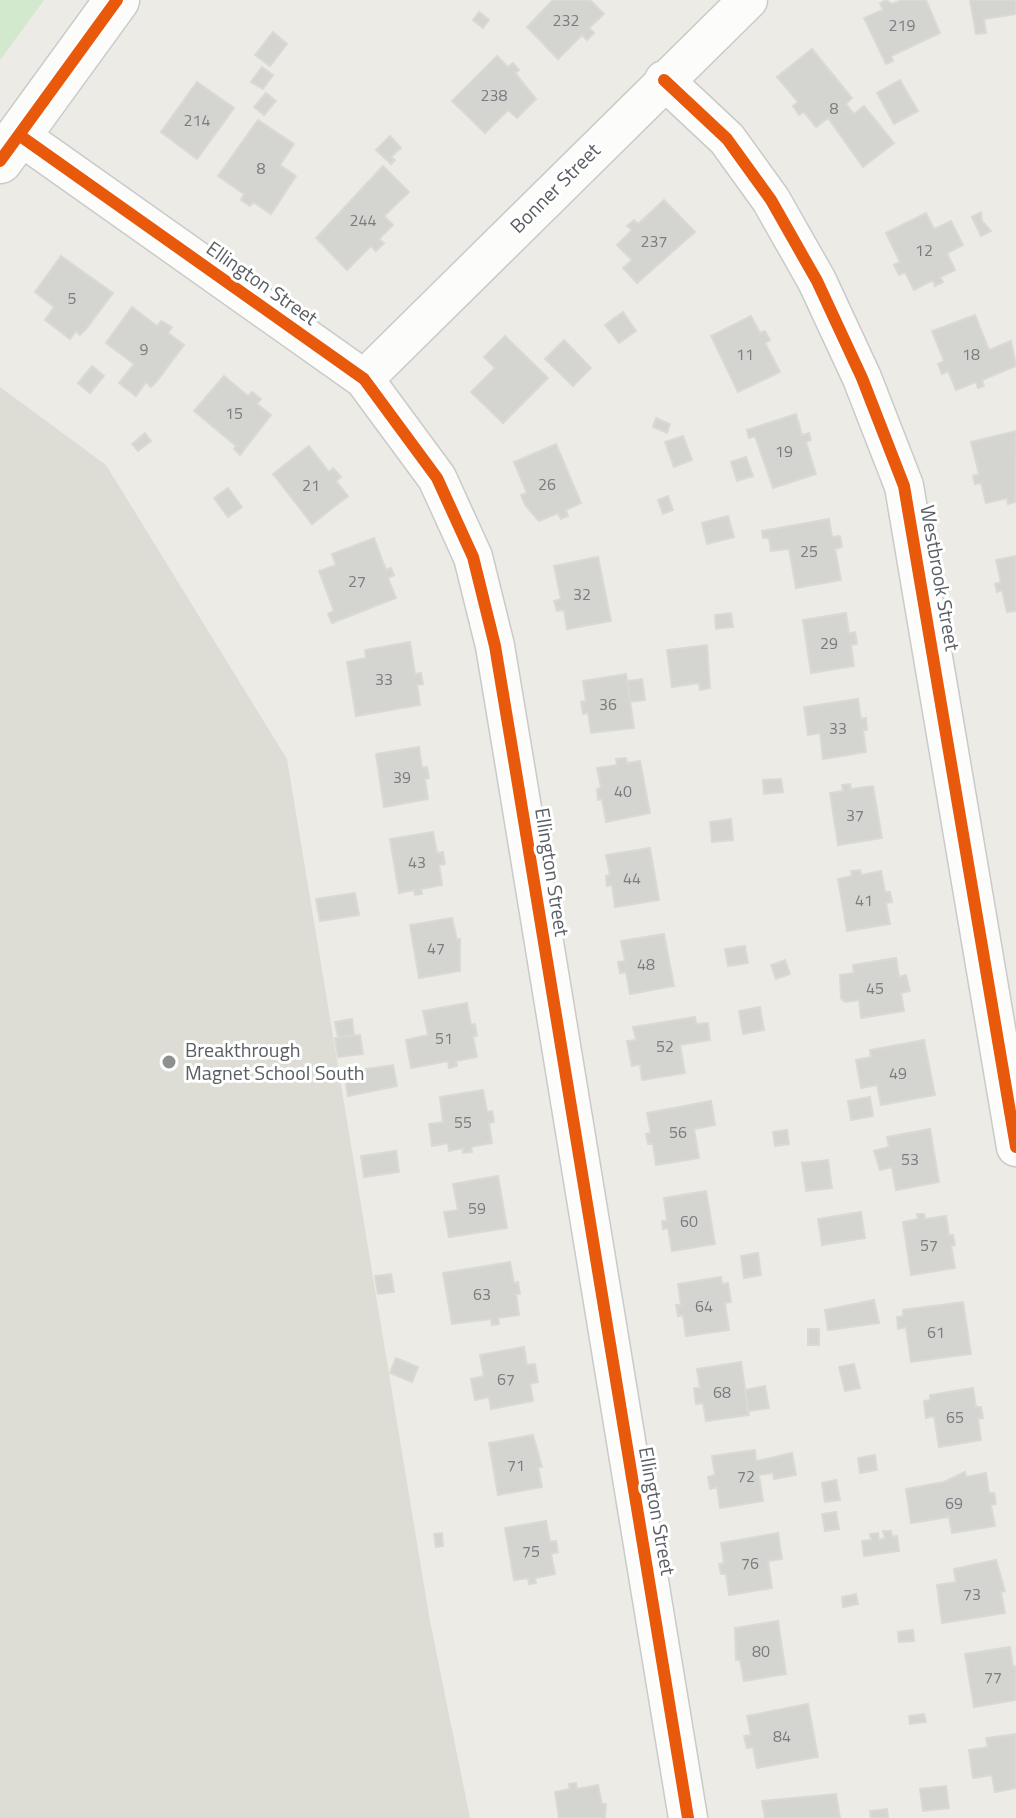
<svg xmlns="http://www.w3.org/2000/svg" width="1016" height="1818" viewBox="0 0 1016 1818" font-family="'Titillium Web',sans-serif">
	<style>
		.education { fill: #deddd5 }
		.green { fill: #d2e9ce }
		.building { fill: #d4d4d0; stroke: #dcd9d4; stroke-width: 2 }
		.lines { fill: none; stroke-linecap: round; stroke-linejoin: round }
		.minor-casing { stroke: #c9cac9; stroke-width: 41 }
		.tertiary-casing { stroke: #c9cac9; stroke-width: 47 }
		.minor { stroke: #fcfcfb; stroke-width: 38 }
		.tertiary { stroke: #fcfcfb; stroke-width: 44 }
		.cycleway-casing { stroke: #fff; stroke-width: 17 }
		.cycleway { stroke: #e8590c; stroke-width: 12 }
		.poi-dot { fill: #8d9091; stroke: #fff; stroke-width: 3 }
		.labels { text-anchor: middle; stroke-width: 6; stroke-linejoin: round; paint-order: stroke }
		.number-label { font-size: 16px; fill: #797d80 }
		.street-label { font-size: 20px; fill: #5a5f64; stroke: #fff }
		.poi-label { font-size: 20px; fill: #5a5f64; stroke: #fff; text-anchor: start }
	</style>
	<rect width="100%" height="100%" fill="#ecebe5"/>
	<path class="education" d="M0,387L106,465L287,759L430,1621L470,1818H0Z"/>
	<path class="green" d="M0,0H44L0,60Z"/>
	<path class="building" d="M553,0H590L604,14L589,28L594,33L587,40L582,35L558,59L527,27Z
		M886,0L892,4L902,0H926L940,33L891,56L893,61L886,64L864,18L883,10L880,3Z
		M970,0H1016V14L984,19L986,33L976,34Z
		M479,12L489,20L483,28L473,20Z
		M273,32L287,44L270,66L255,55Z
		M812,49L852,98L846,104L854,114L864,106L894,143L863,167L828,118L816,127L804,112L799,115L793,106L798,102L777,77Z
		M497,56L508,67L513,63L519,70L515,73L536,99L517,118L508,110L485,133L452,101Z
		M262,67L273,75L263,89L251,82Z
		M900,80L918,111L894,124L877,93Z
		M197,82L234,108L197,159L161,132Z
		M266,93L276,101L264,115L254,107Z
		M258,120L294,144L280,165L296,176L271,214L253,202L250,206L241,200L244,194L218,176Z
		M390,136L401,148L391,157L395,160L391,164L376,150Z
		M383,166L409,192L384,216L393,225L379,239L384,243L376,251L371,246L347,270L316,238Z
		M664,200L695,232L637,283L623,268L632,260L617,245L632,230L627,226L634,220L638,224Z
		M981,212L982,221L991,231L981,236L972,217Z
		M926,213L934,229L951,221L963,245L947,253L955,270L940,277L943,282L935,286L933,280L914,290L905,272L899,275L894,265L900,262L886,233Z
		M61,256L113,293L86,329L80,335L76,331L70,339L45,320L54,307L35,292Z
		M132,307L157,326L161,321L172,327L168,333L184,345L157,381L151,387L146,382L136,396L119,383L134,364L106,343Z
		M623,312L636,331L619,343L605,325Z
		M975,315L989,350L1011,341L1016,366L982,380L984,386L978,388L976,382L956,390L948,371L942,374L938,364L944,361L932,331Z
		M751,316L760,333L765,331L770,340L765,343L780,372L738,392L711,336Z
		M505,336L548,378L503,423L471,392L495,368L484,357Z
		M564,340L591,368L573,386L545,359Z
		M92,366L104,376L90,393L78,383Z
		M224,376L248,396L252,392L261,399L257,404L271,415L240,455L234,449L236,446L194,411Z
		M796,414L802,435L809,433L811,440L806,442L816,474L773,488L755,436L749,438L747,430Z
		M656,418L670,424L667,433L653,427Z
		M1016,431L1015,502L1008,504L1007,498L986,503L981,483L975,484L973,476L979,474L971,442Z
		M145,433L151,441L138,451L132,444Z
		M683,436L692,460L674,467L665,442Z
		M556,444L581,503L566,510L568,516L561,519L558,513L539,521L525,505L521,495L527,493L514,462Z
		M309,446L329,472L333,468L341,477L336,481L348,496L312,524L273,474Z
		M746,457L753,476L737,481L731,462Z
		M228,488L242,507L228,517L214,498Z
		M668,496L673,510L663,514L658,500Z
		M728,516L734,537L707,544L702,523Z
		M829,519L832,537L840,536L842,547L835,549L841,580L796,588L789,549L771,551L769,538H763L762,531Z
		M374,538L386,570L391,568L394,575L388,578L396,598L332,623L328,614L334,611L319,571L336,565L332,554Z
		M1016,556V611L1007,612L1002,590L997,592L995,584L1001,582L996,560Z
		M598,557L611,621L567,629L564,610L557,611L554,601L561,599L554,566Z
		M731,613L733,627L716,629L715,615Z
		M846,613L849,634L855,632L857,644L851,645L854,666L811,673L803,620Z
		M410,642L415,674L421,673L423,684L417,685L420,705L356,716L347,662L366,658L365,650Z
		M707,645L710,688L700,690L699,683L672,687L667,650Z
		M626,674L634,728L591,733L588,713L583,714L581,702L586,701L583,681Z
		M642,679L645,700L630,702L627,681Z
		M858,699L861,719L866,718L867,730H863L866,752L823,759L820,733L808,735L804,707Z
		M419,747L422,768L427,767L429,778L425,779L428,799L384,807L376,754Z
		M626,758L627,763L640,761L650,813L606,822L602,799L598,800L597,789L601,788L597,768L617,765L616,759Z
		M781,779L783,792L764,794L763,780Z
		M850,784L851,789L873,786L882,838L838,845L830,793L843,791L842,785Z
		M731,819L733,840L712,842L710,822Z
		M433,832L437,853L443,852L445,864L439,865L442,885L421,889L422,894L415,895L414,890L399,893L390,839Z
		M650,848L659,900L615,907L612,885L607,886L606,876L610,875L606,855Z
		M860,870L861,875L881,871L885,892H890L892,902L886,903L890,924L847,931L838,879L852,876L851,871Z
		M355,893L359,915L320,921L316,899Z
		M452,918L457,940L460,939V971L419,978L410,925Z
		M664,934L674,986L630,994L626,972L620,973L618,962L625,961L621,941Z
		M745,946L748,963L728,966L725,949Z
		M896,958L899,977L906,975L910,991L901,993L904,1011L861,1018L859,1000L845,1002L841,998L840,975L854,973L853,965Z
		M785,960L790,974L776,979L771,965Z
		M467,1003L471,1025L475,1024L477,1036H473L477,1057L456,1061L457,1066L449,1068L448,1061L411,1068L406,1040L428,1035L423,1011Z
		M760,1007L764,1030L743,1034L739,1011Z
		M695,1017L696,1024L708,1023L710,1040L680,1045L685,1073L642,1080L640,1064L632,1066L627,1041L636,1040L633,1027Z
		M352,1019L354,1035L338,1037L335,1022Z
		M360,1035L363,1054L338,1057L335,1038Z
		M924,1040L935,1095L881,1105L877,1085L861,1088L856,1060L871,1057L870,1050Z
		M393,1065L397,1086L348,1096L344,1072Z
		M483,1090L487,1112L492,1111L494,1122L489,1123L492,1143L471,1147L472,1152L463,1153V1148L449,1151L448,1143L432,1146L429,1124L443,1122L440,1097Z
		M870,1097L873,1116L851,1120L848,1101Z
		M711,1101L715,1125L694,1129L699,1158L656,1165L653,1144H648L646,1134L651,1133L647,1113Z
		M930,1129L939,1182L896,1190L892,1167L880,1170L874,1151L889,1147L887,1137Z
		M787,1130L789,1144L775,1146L773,1132Z
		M396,1151L399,1172L364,1177L361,1156Z
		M828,1160L832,1188L806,1191L802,1163Z
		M498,1176L507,1228L449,1237L444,1212L458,1210L453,1184Z
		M706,1191L715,1244L672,1251L668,1228L663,1229L662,1221H667L664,1198Z
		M861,1212L865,1238L822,1245L818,1219Z
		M917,1214H924L925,1219L946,1216L949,1235H953L955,1245L951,1246L955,1268L911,1275L903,1222L918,1219Z
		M758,1253L761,1275L744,1278L741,1256Z
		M510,1262L514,1283L518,1282L520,1294H516L519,1315L498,1318L499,1324L492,1325L491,1319L452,1324L443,1273Z
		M391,1274L394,1292L378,1294L375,1276Z
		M721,1277L722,1284L728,1283L731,1302L725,1303L729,1330L686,1336L683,1315L678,1316L676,1305H681L678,1284Z
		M874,1300L879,1323L828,1330L825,1310Z
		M963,1302L971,1354L911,1362L906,1327L898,1329L897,1317L903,1316V1310Z
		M808,1329H819V1345H808Z
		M524,1347L527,1365L535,1364L538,1382L530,1384L533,1401L491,1409L489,1397L475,1400L471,1379L484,1376L480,1355Z
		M396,1358L418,1367L412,1382L390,1373Z
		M741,1362L749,1415L706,1421L703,1403L696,1404L694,1388H700L697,1369Z
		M854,1364L860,1388L845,1391L839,1367Z
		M765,1386L769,1408L748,1411L745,1390Z
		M973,1388L976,1407H981L983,1418L978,1419L981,1440L939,1447L934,1416L926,1418L924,1401L930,1400V1395Z
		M533,1435L542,1467H538L542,1487L498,1495L489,1443Z
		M755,1450L756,1461L792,1453L796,1475L774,1479L773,1473L759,1475L763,1501L720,1508L717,1487L710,1489L708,1477L715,1475L712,1456Z
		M875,1455L877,1470L860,1473L858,1458Z
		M965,1472L966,1477L986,1473L989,1493H994L996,1504L991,1505L995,1526L952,1533L949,1517L911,1523L906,1489L944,1482Z
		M836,1480L840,1500L825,1502L822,1483Z
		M836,1512L839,1529L825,1531L822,1514Z
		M546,1521L550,1542L556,1541L558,1552L551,1554L555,1574L535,1578L536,1583L529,1584L528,1578L514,1580L505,1528Z
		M883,1531H891L892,1537L897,1536L899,1551L864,1556L862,1541L871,1540L870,1534L878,1533L879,1540L885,1538Z
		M442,1533L443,1546L436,1547L434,1534Z
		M778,1533L782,1559L768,1561L772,1588L729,1595L726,1574H721L719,1564L724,1563L721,1543Z
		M996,1560L1005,1591L1001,1592L1005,1613L942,1623L937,1585L956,1582L954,1569Z
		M856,1594L858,1604L843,1607L842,1597Z
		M778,1621L786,1674L744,1681L740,1660H736L735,1628Z
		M913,1630L914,1641L899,1642L898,1632Z
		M1010,1647L1013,1667L1016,1666V1700L974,1707L965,1654Z
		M808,1704L818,1757L757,1768L753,1747L747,1748L744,1736L751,1735L747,1716Z
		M924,1714L926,1722L910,1724L909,1716Z
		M1016,1734V1788L995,1792L992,1775L973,1778L969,1750L988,1747L986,1738Z
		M576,1783L577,1789L598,1785L602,1804H606L605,1818H559L555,1792L570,1789L569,1784Z
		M946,1786L949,1808L923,1811L920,1789Z
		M836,1794L840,1818H765L762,1801Z
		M887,1809L888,1818H871L870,1811Z"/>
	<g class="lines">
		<g class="minor-casing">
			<path id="minor" d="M664,80L727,139L771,200L817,281L862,378L904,486L1016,1147
				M19,135L364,379L437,478L473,557L495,646L514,760L688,1818
				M364,379L748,0"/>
		</g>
		<g class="tertiary-casing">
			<path id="tertiary" d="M0,161L117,0"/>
		</g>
		<use href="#minor" class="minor"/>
		<use href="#tertiary" class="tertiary"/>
		<g class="cycleway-casing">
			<path id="cycleway" d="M664,80L727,139L771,200L817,281L862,378L904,486L1016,1147
				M19,135L364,379L437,478L473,557L495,646L514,760L688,1818
				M0,161L117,0"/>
		</g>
		<use href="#cycleway" class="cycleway"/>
	</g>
	<circle class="poi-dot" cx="169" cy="1062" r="8"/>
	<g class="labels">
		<g class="number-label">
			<text x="566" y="26">232</text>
			<text x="902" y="31">219</text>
			<text x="494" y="101">238</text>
			<text x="834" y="114">8</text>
			<text x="197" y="126">214</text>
			<text x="261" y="174">8</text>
			<text x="363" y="226">244</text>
			<text x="654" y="247">237</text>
			<text x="924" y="256">12</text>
			<text x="72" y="304">5</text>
			<text x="144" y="355">9</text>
			<text x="745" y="360">11</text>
			<text x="971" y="360">18</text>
			<text x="234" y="419">15</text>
			<text x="784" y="457">19</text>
			<text x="547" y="490">26</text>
			<text x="311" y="491">21</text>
			<text x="809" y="557">25</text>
			<text x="357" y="587">27</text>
			<text x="582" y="600">32</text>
			<text x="829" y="649">29</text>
			<text x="384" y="685">33</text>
			<text x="608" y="710">36</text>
			<text x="838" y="734">33</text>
			<text x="402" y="783">39</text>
			<text x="623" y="797">40</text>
			<text x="855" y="821">37</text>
			<text x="417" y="868">43</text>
			<text x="632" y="884">44</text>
			<text x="864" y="906">41</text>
			<text x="436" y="954">47</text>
			<text x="646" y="970">48</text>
			<text x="875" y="994">45</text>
			<text x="444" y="1044">51</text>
			<text x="665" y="1052">52</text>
			<text x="898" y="1079">49</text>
			<text x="463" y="1128">55</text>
			<text x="678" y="1138">56</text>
			<text x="910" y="1165">53</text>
			<text x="477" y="1214">59</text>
			<text x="689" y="1227">60</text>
			<text x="929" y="1251">57</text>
			<text x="482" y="1300">63</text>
			<text x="704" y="1312">64</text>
			<text x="936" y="1338">61</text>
			<text x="506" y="1385">67</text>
			<text x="722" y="1398">68</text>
			<text x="955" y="1423">65</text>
			<text x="516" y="1471">71</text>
			<text x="746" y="1482">72</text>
			<text x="954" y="1509">69</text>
			<text x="531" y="1557">75</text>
			<text x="750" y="1569">76</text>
			<text x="972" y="1600">73</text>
			<text x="761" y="1657">80</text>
			<text x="993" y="1683">77</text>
			<text x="782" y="1742">84</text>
		</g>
		<g class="street-label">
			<text transform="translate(555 188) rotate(-45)" y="7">Bonner Street</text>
			<text transform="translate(262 283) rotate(35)" y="7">Ellington Street</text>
			<text transform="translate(940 578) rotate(80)" y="7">Westbrook Street</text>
			<text transform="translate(552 872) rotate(81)" y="7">Ellington Street</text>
			<text transform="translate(657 1511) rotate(80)" y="7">Ellington Street</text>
		</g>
		<g class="poi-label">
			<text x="185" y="1057">Breakthrough<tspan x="185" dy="23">Magnet School South</tspan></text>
		</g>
	</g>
</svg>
